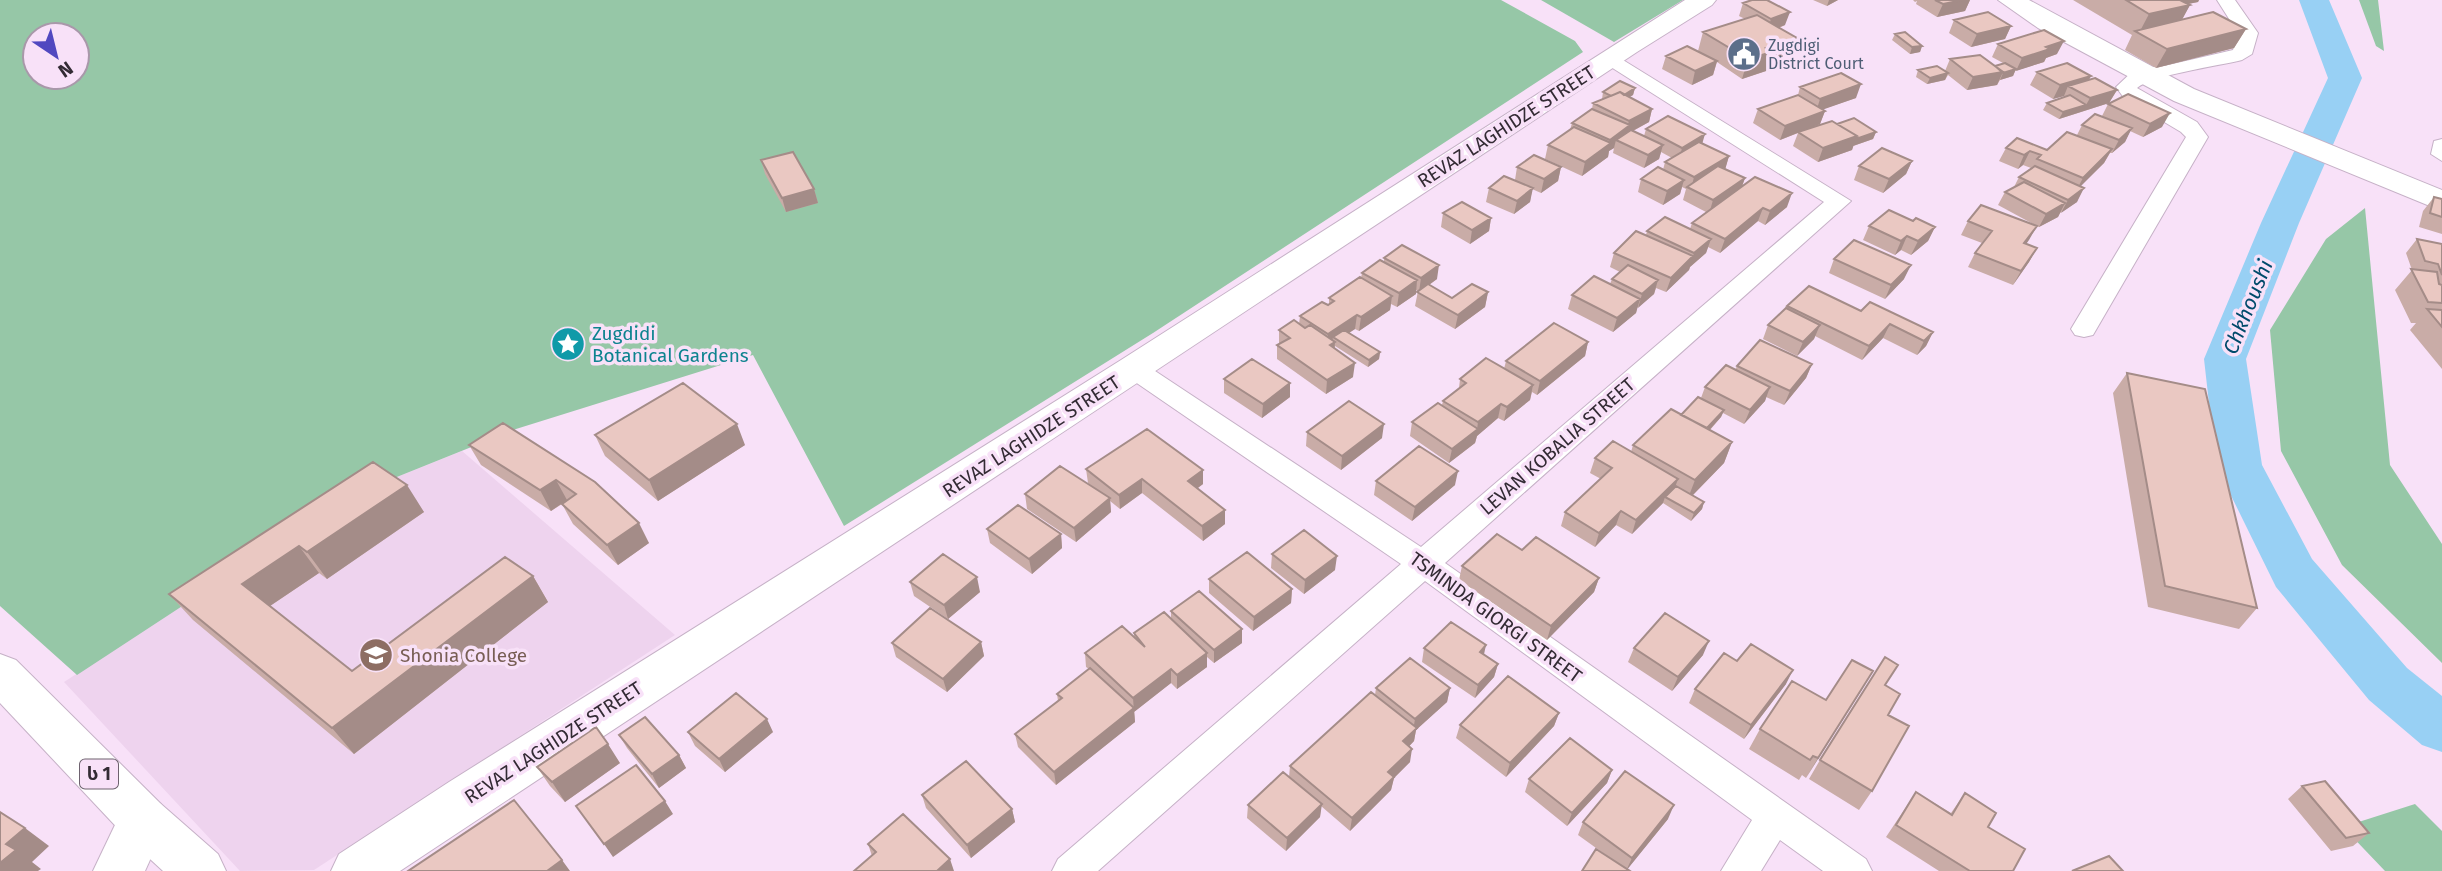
<svg xmlns="http://www.w3.org/2000/svg" width="2442" height="871" viewBox="0 0 2442 871" font-family="'Fira Sans','Noto Sans Georgian',sans-serif">
	<style>
		.built { fill: #eed3ee }
		.green { fill: #96c7a7; fill-rule: evenodd }
		.lines { fill: none; stroke-linecap: round; stroke-linejoin: round }
		.river { fill: #98d0f4; fill-rule: evenodd }
		.street-casing { stroke: #c6b1c7; stroke-width: 2 }
		.secondary-casing { stroke: #c6b1c7; stroke-width: 2 }
		.primary-casing { stroke: #c6b1c7; stroke-width: 2 }
		.highway-casing { stroke: #c6b1c7; stroke-width: 2 }
		.street { fill: #fff; fill-rule: evenodd }
		.secondary { fill: #fff; fill-rule: evenodd }
		.primary { fill: #fff; fill-rule: evenodd }
		.highway { fill: #fff; fill-rule: evenodd }
		.wall { fill: #c9aca7 }
		.shaded-wall { fill: #a48c88 }
		.building { fill: #eac8c2; stroke: #a48c88; stroke-width: 2 }
		.labels { text-anchor: middle; stroke-width: 7; stroke-linejoin: round; paint-order: stroke }
		.far-service-label { font-size: 16px; fill: #4e5e75; stroke: #f8e1f8; text-anchor: start }
		.shield { fill: #f8e1f8; stroke: #6e626f; stroke-width: 2 }
		.shield-label { font-size: 18px; font-weight: bold; fill: #332b34 }
		.street-label { font-size: 19px; fill: #332b34; stroke: #f8e1f8 }
		.culture-label { font-size: 19px; fill: #0d838f; stroke: #f8e1f8; text-anchor: start }
		.education-label { font-size: 19px; fill: #785e54; stroke: #f8e1f8; text-anchor: start }
		.water-label { font-size: 21px; font-style: italic; fill: #004a6b; stroke: #f8e1f8 }
	</style>
	<rect width="100%" height="100%" fill="#f8e1f8"/>
	<path class="built" d="M462,451L675,635L314,870L240,871L64,682L352,495Z"/>
	<path class="green" d="M0,0H1501L1575,41L1583,52L1153,333L844,526L753,355L516,429L352,495L77,675L0,606ZM35,35H77V77H35Z
		M1541,0H1683L1614,42Z
		M2359,0H2378L2384,51L2376,46Z
		M2365,208L2390,465L2442,544V663L2342,565L2281,451L2270,330L2326,239Z
		M2415,804L2442,831V871H2385L2343,827Z"/>
	<g class="lines">
		<path class="river" d="M2299,0H2329L2362,78L2299,223L2246,359L2262,465L2312,559L2407,668L2442,696V752L2422,745L2369,700L2276,587L2216,465L2204,359L2261,223L2328,78Z"/>
		<g class="street-casing">
			<path id="street" d="M2217,0H2235L2258,33L2252,54L2242,60C2218,66 2152,75 2137,88L2197,122L2208,137L2093,335L2084,337L2075,335L2071,329L2186,137L2181,132L2124,98L2116,87L2135,69L2164,66L2233,50L2238,33Z
				M1610,52L1851,201L1445,563L1866,859L1872,871H1823L1780,840L1761,871H1721L1752,820L1425,581L1098,871H1052L1058,859L1401,564L1125,375L1121,369L1125,363L1134,360L1143,363L1421,547L1824,202L1603,62L1600,58Z
				M2442,139V161L2431,154L2434,141Z"/>
		</g>
		<g class="secondary-casing">
			<path id="secondary" d="M1685,0H1716L1712,5L1637,52L400,871H331L339,854L449,782L1121,360Z
				M1998,0H2029L2194,89L2442,190V211L2174,101L2038,28Z"/>
		</g>
		<g class="primary-casing">
			<path id="primary" d="M143,797L161,804L168,820L145,871H93L125,804Z"/>
		</g>
		<g class="highway-casing">
			<path id="highway" d="M0,654L16,660L161,804L218,854L226,871H163L125,836L0,703Z"/>
		</g>
		<use href="#street" class="street"/>
		<use href="#secondary" class="secondary"/>
		<use href="#primary" class="primary"/>
		<use href="#highway" class="highway"/>
	</g>
	<path class="wall" d="M1813,0H1838L1827,6Z
		M1913,0H1970L1965,11L1937,17L1916,4L1917,1L1915,2Z
		M2073,0H2199L2198,2L2188,4L2190,5L2182,19L2246,29L2234,48L2156,68L2125,50L2132,35Z
		M1743,3L1785,25L1779,28L1791,57L1768,65L1766,71L1742,79L1717,62L1713,75L1692,85L1662,69L1666,56L1708,57L1698,51L1703,32L1745,19L1739,16Z
		M1954,20L2011,26L2005,39L1971,47L1949,33Z
		M1895,34L1922,46L1920,52L1910,54L1892,40Z
		M1998,44L2057,54L2046,58L2044,62L2015,71L2013,76L2000,80L1997,85L1967,90L1948,75L1945,80L1927,84L1916,77L1918,70L1945,71L1950,59L1995,66L2003,63L1992,57Z
		M2037,72L2089,80L2117,90L2109,103L2059,119L2043,110L2047,103L2062,98L2064,96L2053,99L2030,85Z
		M1800,87L1856,98L1823,109L1825,111L1820,124H1837L1876,132L1873,139L1853,146L1852,150L1818,162L1793,146L1798,133L1780,140L1753,123L1758,109L1798,95Z
		M1635,88L1633,95L1629,97L1652,109L1649,122L1633,131L1644,136L1646,129L1702,143L1729,156L1725,169L1745,178L1742,186L1787,207L1765,225L1758,221L1720,253L1708,247L1706,253L1690,267L1689,270L1666,292L1656,288L1654,294L1637,308L1636,313L1613,332L1568,309L1572,295L1610,284L1612,279L1620,272L1610,267L1614,253L1646,235L1647,231L1690,229L1692,223L1706,212L1683,200L1686,189L1682,187L1680,194L1663,205L1638,192L1641,179L1663,170L1665,162L1672,158L1661,152L1659,159L1644,168L1613,153L1614,148L1609,151L1608,157L1582,176L1545,159L1548,145L1570,130L1572,123L1592,109L1593,103L1603,99H1602L1603,92Z
		M2108,104L2162,127L2143,137L2130,131L2125,142L2112,153H2110L2104,163L2080,186L2077,202L2060,213L2058,217L2039,227L2036,226L2026,244L2037,248L2029,262L2013,285L1968,267L1975,253L1982,243L1961,235L1968,221L2035,225L1998,205L2005,192L2014,187L2019,177L2031,168L2023,165L2018,169L1999,161L2006,148L2047,150L2077,135L2082,125L2102,116Z
		M761,160L814,189L818,203L786,212L765,174Z
		M1912,161L1906,174L1883,193L1854,180L1859,166Z
		M1517,167H1561L1558,181L1541,193L1532,189L1530,202L1514,214L1486,202L1489,188L1515,180Z
		M2434,197L2442,199V234L2419,227L2423,211Z
		M1443,213L1491,218L1489,231L1470,244L1441,227Z
		M1913,221L1935,227L1928,241L1911,255L1901,250L1895,255L1863,240L1869,226Z
		M2417,239L2442,244V369L2410,330L2416,323H2411L2395,290L2412,270L2406,253Z
		M1384,258L1437,279L1429,285L1452,298L1488,292L1485,307L1455,329L1415,306L1418,291L1416,290V294L1397,307L1391,304L1390,310L1359,331L1355,329L1349,333L1380,352L1379,359L1368,367L1335,346L1334,349L1353,377L1326,394L1277,359V345L1279,344V330L1299,324L1300,316L1329,305V298L1361,278L1362,273L1384,262Z
		M1834,259L1904,279L1885,299L1829,273Z
		M1787,306L1861,311L1933,332L1926,346L1917,355L1883,338L1862,360L1815,336L1814,339L1797,356L1763,339L1768,325L1786,308Z
		M1588,342L1585,356L1537,395L1532,392L1530,400L1504,421L1498,418L1477,436L1475,443L1449,463L1410,436L1412,422L1442,405L1443,401L1459,388L1460,379L1504,369L1506,361Z
		M1812,364L1806,378L1784,405L1766,397L1765,401L1744,424L1723,413L1721,417L1710,430L1732,442L1724,463L1693,495L1704,502L1702,509L1691,521L1663,503L1632,534L1616,525L1595,547L1561,526L1565,512L1601,479L1590,473L1595,458L1631,452L1633,445L1681,415L1701,398L1705,387L1735,370L1737,366Z
		M2127,373L2257,608L2239,629L2148,607L2113,393Z
		M1224,379L1290,383V397L1262,418L1224,393Z
		M503,423L649,543L618,565L573,524L562,504L551,511L481,465L469,445Z
		M1307,432L1382,438L1341,470L1306,446Z
		M595,435L745,445L658,501L605,456Z
		M373,462L424,512L327,579L319,573L270,606L352,671L533,576L548,602L354,754L193,620L169,594Z
		M1086,469L1203,470V484L1198,488L1225,524L1203,541L1142,493L1120,509L1110,501L1111,512L1076,542L1027,509L1025,494L1094,488L1088,483Z
		M1376,481L1455,485L1412,521L1374,495Z
		M987,529L1061,534L1062,548L1032,574L990,543Z
		M1522,550L1599,578L1594,592L1547,640L1459,580L1462,566Z
		M1272,554L1335,570L1304,594L1271,568Z
		M1209,579L1292,589L1291,603L1253,631L1209,593Z
		M910,582L980,592L948,619L914,596Z
		M1171,611L1242,629V643L1214,663L1207,657V667L1177,689L1171,683L1134,712L1135,722L1056,785L1018,747L1015,734L1058,701L1057,694L1089,669L1086,667L1085,653L1134,636V633L1171,619Z
		M981,642L984,656L947,692L896,657L892,643Z
		M1424,648L1484,654L1498,664L1494,677L1475,698L1422,662Z
		M1634,648L1703,655L1672,691L1628,662Z
		M1737,661L1786,684L1744,739L1689,703L1695,689Z
		M1873,671L1806,778L1802,775L1799,780L1749,749L1760,729L1826,700Z
		M1885,686L1888,715L1872,791L1859,810L1809,779L1820,760Z
		M1376,688H1450L1447,702L1416,730L1414,741L1409,746L1410,762L1394,778L1391,790L1350,831L1321,806L1320,817L1286,851L1247,818L1248,805L1289,777L1290,766L1375,695Z
		M1559,713L1554,726L1506,777L1456,738L1460,725Z
		M688,732H773L725,772L695,746Z
		M619,735L679,755L686,768L659,788L627,748Z
		M620,763L565,802L550,786L537,767Z
		M1612,770L1607,783L1567,826L1525,792L1529,779Z
		M2302,786L2369,833L2353,846L2331,851L2288,799Z
		M1916,792L1951,813L1965,793L2013,871H1939L1886,837Z
		M922,795L1012,809L1015,822L971,858L926,808Z
		M1668,819L1627,869L1610,858L1578,835L1583,822Z
		M868,844L954,871L872,856Z"/>
	<path class="shaded-wall" d="M1829,0H1838L1827,6Z
		M1963,0H1970L1965,11L1937,17L1943,4Z
		M2153,0H2199L2198,2L2147,12Z
		M2190,5L2177,29L2139,33L2149,14Z
		M1790,12L1785,25L1767,32L1771,19Z
		M2011,26L2005,39L1971,47L1977,34Z
		M2246,29L2234,48L2156,68L2167,49Z
		M1797,38L1791,57L1768,65L1766,71L1742,79L1748,59L1766,48Z
		M2064,41L2057,54L2046,58L2044,62L2016,71L2022,58L2046,47Z
		M1922,46L1920,52L1910,54L1912,47Z
		M1717,61L1713,75L1692,85L1695,71Z
		M2016,69L2013,76L2000,80L2003,73Z
		M2003,72L1997,85L1967,90L1973,77Z
		M1948,73L1945,80L1927,84L1930,78Z
		M2091,76L2084,90L2068,86L2064,96L2053,99L2060,85Z
		M1861,84L1856,98L1816,112L1820,99Z
		M1635,88L1633,95L1616,105L1618,99Z
		M2117,90L2109,103L2059,119L2063,112L2086,105L2090,98Z
		M1652,109L1649,122L1616,140L1614,148L1609,151L1608,157L1582,176L1585,162L1608,145L1610,140L1627,127L1629,121Z
		M1825,111L1820,124L1780,140L1785,126Z
		M2170,113L2162,127L2143,137L2150,124Z
		M2132,128L2125,142L2112,153L2119,140Z
		M1876,132L1873,139L1853,146L1856,139Z
		M1705,134L1701,148L1679,161L1682,148Z
		M1857,136L1852,150L1818,162L1823,148Z
		M1663,145L1659,159L1644,168L1648,155Z
		M2112,149L2104,163L2076,191L2083,178Z
		M2030,151L2023,165L2018,169L2024,155Z
		M1729,156L1725,170L1691,189L1694,177Z
		M1912,161L1906,174L1883,193L1889,179Z
		M1561,167L1558,181L1541,193L1544,179Z
		M1745,178L1740,192L1709,214L1713,200Z
		M1684,180L1680,194L1663,205L1667,191Z
		M1533,188L1530,202L1514,214L1517,201Z
		M2084,188L2077,202L2061,213L2068,200Z
		M814,189L818,203L786,212L782,198Z
		M1792,193L1787,207L1765,225L1770,211Z
		M2065,203L2058,217L2039,227L2046,214Z
		M1763,208L1758,221L1720,253L1725,239Z
		M1491,218L1489,231L1470,244L1472,230Z
		M2037,226L2029,240L2017,257L2024,243Z
		M1935,227L1928,241L1911,255L1918,241Z
		M1907,236L1901,250L1895,255L1901,241Z
		M1711,239L1706,253L1690,267L1689,270L1666,292L1671,278L1693,256L1694,253Z
		M2037,248L2029,262L2013,285L2021,271Z
		M1439,265L1437,279L1419,292L1421,278Z
		M1911,265L1904,279L1885,299L1891,285Z
		M1417,280L1416,294L1397,307L1399,293Z
		M1658,280L1654,294L1638,308L1642,294Z
		M1488,292L1485,307L1455,329L1458,315Z
		M1392,296L1390,310L1359,331L1361,317Z
		M1640,299L1636,313L1613,332L1617,318Z
		M1357,315L1355,329L1338,340L1333,337L1332,343L1335,342L1334,356L1327,348L1328,334Z
		M1890,324L1883,338L1862,360L1869,346Z
		M1820,325L1814,339L1797,356L1803,342Z
		M1933,332L1926,346L1917,355L1924,341Z
		M1588,342L1585,356L1537,395L1540,381Z
		M1380,352L1379,359L1368,367L1369,360Z
		M1355,363L1353,377L1326,394L1327,380Z
		M1812,364L1806,378L1784,405L1790,391Z
		M1290,383V397L1262,418L1263,404Z
		M1533,385L1530,400L1504,421L1507,407Z
		M1770,387L1765,401L1744,424L1750,410Z
		M1501,404L1498,418L1477,436L1475,443L1449,463L1452,449L1477,430L1478,422Z
		M1724,410L1721,417L1704,436L1707,428Z
		M737,424L745,445L658,501L649,480Z
		M1384,424L1382,438L1341,470L1342,456Z
		M1732,442L1724,463L1687,501L1695,480Z
		M1203,470V484L1188,495V481Z
		M1458,471L1455,485L1412,521L1415,507Z
		M1142,479V493L1120,509L1119,495Z
		M1678,479L1673,493L1665,497L1663,503L1632,534L1636,520Z
		M556,480L567,500L551,511L540,490Z
		M407,485L424,512L327,579L307,552Z
		M1110,498L1111,512L1076,542L1074,528Z
		M1704,502L1702,509L1691,521L1694,513Z
		M1225,510V524L1203,541L1202,526Z
		M1621,511L1616,525L1595,547L1599,533Z
		M639,523L649,543L618,565L607,545Z
		M1061,534L1062,548L1032,574L1029,559Z
		M299,546L319,573L264,610L242,584Z
		M1337,556L1335,570L1304,594L1305,580Z
		M533,576L548,602L354,754L332,728Z
		M977,577L980,592L948,619L944,605Z
		M1599,578L1594,592L1547,640L1551,626Z
		M1292,589L1291,603L1253,631L1254,617Z
		M1242,629V643L1214,663V650Z
		M1709,641L1703,655L1672,691L1678,677Z
		M981,642L984,656L947,692L943,679Z
		M1486,645L1483,659L1480,652Z
		M1207,653V667L1177,689V675Z
		M1498,664L1494,677L1475,698L1478,685Z
		M1171,669V683L1134,712L1133,698Z
		M1793,670L1786,684L1744,739L1751,725Z
		M1873,671L1861,691L1806,778L1818,758Z
		M1450,688L1447,702L1416,730L1414,741L1401,755L1403,741L1413,731L1415,719Z
		M1134,708L1135,722L1056,785L1054,772Z
		M1559,713L1554,726L1506,777L1510,763Z
		M767,719L773,732L725,772L719,759Z
		M608,744L620,763L565,802L552,782Z
		M1412,749L1410,762L1394,778L1391,790L1350,831L1352,818L1388,772Z
		M679,755L686,768L659,788L652,774Z
		M1612,770L1607,783L1567,826L1572,813Z
		M665,801L673,814L613,857L604,844Z
		M1322,804L1320,817L1286,851L1287,838Z
		M1674,805L1668,819L1626,871L1632,858Z
		M1012,809L1015,822L971,858L967,845Z
		M25,828L49,846L32,862L41,869L38,871H0V863L6,844Z
		M950,859L954,871H937Z
		M562,860L570,871H547Z"/>
	<path class="building" d="M1752,0H1767L1790,12L1771,19L1743,3Z
		M1935,0H1963L1943,4Z
		M2126,0H2180L2190,5L2149,14Z
		M1988,12L2011,26L1977,34L1954,20Z
		M2213,12L2246,29L2167,49L2135,31Z
		M1757,15L1797,38L1766,48L1772,52L1748,59L1703,32Z
		M2044,30L2064,41L2046,47L2050,49L2022,58L1998,44Z
		M1905,32L1922,46L1912,47L1895,34Z
		M1687,46L1717,61L1695,71L1666,56Z
		M1980,55L2003,72L1973,77L1950,59Z
		M2005,63L2016,69L2003,73L1995,66Z
		M2067,63L2091,76L2060,85L2037,72Z
		M1937,66L1948,73L1930,78L1918,70Z
		M1841,73L1861,84L1820,99L1800,87Z
		M2095,78L2117,90L2090,98L2068,86Z
		M1620,81L1635,88L1624,95L1620,92L1611,96L1603,92Z
		M1620,92L1652,109L1629,121L1593,103Z
		M2128,94L2170,113L2150,124L2108,104Z
		M1798,95L1825,111L1785,126L1758,109Z
		M2070,95L2086,105L2063,112L2047,103Z
		M1592,109L1630,125L1610,140L1572,123Z
		M2095,114L2132,128L2119,140L2082,125Z
		M1668,116L1705,134L1682,148L1646,129Z
		M1854,118L1876,132L1856,139L1857,136L1837,124Z
		M1832,121L1857,136L1823,148L1798,132Z
		M1574,127L1611,143L1585,162L1548,145Z
		M1631,130L1663,145L1648,155L1616,140Z
		M2067,132L2112,149L2083,178L2037,159L2041,155L2030,151L2024,155L2006,148L2017,138L2047,150Z
		M1699,142L1729,156L1694,177L1665,162Z
		M1882,148L1912,161L1889,179L1859,166Z
		M793,152L814,189L782,198L761,160Z
		M1534,155L1561,167L1544,179L1517,167Z
		M1718,166L1745,178L1713,200L1687,187Z
		M2035,166L2084,188L2068,200L2019,177Z
		M1658,167L1684,180L1667,191L1641,179Z
		M1504,176L1533,188L1517,201L1489,188Z
		M1755,177L1792,193L1770,211L1763,208L1725,239L1692,223Z
		M2024,182L2065,203L2046,214L2005,192Z
		M2434,197L2442,199V217L2430,213Z
		M1462,202L1491,218L1472,230L1443,213Z
		M1981,205L2037,226L2024,243L2037,248L2021,271L1975,253L1992,231L1968,221Z
		M1889,210L1913,221L1916,218L1935,227L1918,241L1907,236L1901,241L1869,226Z
		M1665,217L1711,239L1694,253L1647,231Z
		M1636,231L1693,256L1671,278L1614,253Z
		M2417,239L2442,244V275L2438,264L2425,261Z
		M1854,240L1911,265L1891,285L1834,259Z
		M1402,245L1439,265L1421,278L1384,258Z
		M1380,260L1417,280L1399,293L1362,273Z
		M1628,265L1658,280L1642,294L1612,279Z
		M2411,269L2437,272L2439,284L2442,285V303L2428,302Z
		M1594,276L1640,299L1617,318L1572,295Z
		M1360,277L1392,296L1361,317L1357,315L1328,334L1300,316L1322,302L1328,305L1334,301L1329,298Z
		M1428,284L1452,298L1472,284L1488,292L1458,315L1417,292Z
		M1809,286L1861,311L1870,302L1933,332L1924,341L1890,324L1869,346L1787,306Z
		M1786,308L1820,325L1803,342L1768,325Z
		M2427,309L2442,310V327Z
		M1294,320L1305,328L1310,325L1335,342L1330,345L1355,363L1327,380L1277,345L1290,338L1279,330Z
		M1554,323L1588,342L1540,381L1506,361Z
		M1344,330L1380,352L1369,360L1333,337Z
		M1760,340L1812,364L1790,391L1737,366Z
		M1486,358L1533,385L1507,407L1501,404L1478,422L1443,401L1466,383L1460,379Z
		M1252,359L1290,383L1263,404L1224,379Z
		M1726,365L1770,387L1750,410L1705,387Z
		M2127,373L2205,389L2257,608L2165,586Z
		M683,383L737,424L649,480L595,435Z
		M1698,397L1724,410L1707,428L1681,415Z
		M1349,401L1384,424L1342,456L1307,432Z
		M1438,403L1478,429L1452,449L1412,422Z
		M1671,409L1732,442L1695,480L1633,445Z
		M503,423L595,482L639,523L607,545L562,504L576,494L556,480L540,490L469,445Z
		M1147,429L1203,470L1188,481L1225,510L1202,526L1142,479L1119,495L1086,469Z
		M1613,441L1678,479L1636,520L1621,511L1599,533L1565,512L1612,468L1595,458Z
		M1419,446L1458,471L1415,507L1376,481Z
		M373,462L407,485L307,552L299,546L242,584L352,671L505,557L533,576L332,728L169,594Z
		M1060,466L1110,498L1074,528L1025,494Z
		M1676,486L1704,502L1694,513L1665,497Z
		M1018,505L1061,534L1029,559L987,529Z
		M1304,530L1337,556L1305,580L1272,554Z
		M1497,534L1522,550L1536,537L1599,578L1551,626L1462,566Z
		M1247,552L1292,589L1254,617L1209,579Z
		M943,554L977,577L944,605L910,582Z
		M1199,591L1242,629L1214,650L1171,611Z
		M930,608L981,642L943,679L892,643Z
		M1164,612L1207,653L1177,675L1171,669L1133,698L1085,653L1122,626L1145,647L1134,633Z
		M1665,613L1709,641L1678,677L1634,648Z
		M1451,622L1486,645L1480,652L1498,664L1478,685L1424,648Z
		M1751,644L1793,670L1751,725L1695,689L1724,653L1737,661Z
		M1885,657L1898,665L1885,685L1900,694L1888,715L1909,726L1872,791L1820,760Z
		M1410,658L1450,688L1415,719L1376,688Z
		M1852,660L1873,671L1818,758L1813,756L1810,760L1760,729L1792,681L1826,700Z
		M1090,668L1134,708L1054,772L1015,734L1062,698L1057,694Z
		M1508,676L1559,713L1510,763L1460,725Z
		M1371,692L1417,728L1403,741L1412,749L1388,772L1394,777L1352,818L1290,766Z
		M736,693L767,719L719,759L688,732Z
		M645,717L679,755L652,774L619,735Z
		M596,727L608,744L552,782L537,767Z
		M1570,738L1612,770L1572,813L1529,779Z
		M966,761L1012,809L967,845L922,795Z
		M636,765L665,801L604,844L576,806Z
		M1625,771L1674,805L1632,858L1583,822Z
		M1283,772L1322,804L1287,838L1248,805Z
		M2325,781L2369,833L2346,838L2302,786Z
		M1916,792L1952,815L1965,793L1996,813L1988,827L2025,849L2013,871H1970L1896,825Z
		M514,800L562,860L547,871H408Z
		M0,812L25,828L6,844L16,850L0,863Z
		M903,814L950,859L937,871H854L876,852L868,844Z
		M1596,849L1630,871H1582Z
		M2109,856L2123,871H2072Z"/>
	<defs>
		<g id="civic-disc" transform="scale(1.75)"><circle r="9.5" fill="#5c6f8a" stroke="#f8e1f8"/><path d="M-.6-6.5H3V-4.5H.6V-3L4-1V1h2V6H-6V1h2V-1L-.6-3ZM-1.2 2.5V6h2.4V2.5Z" fill="#fff"/></g>
		<g id="sight-disc" transform="scale(1.75)"><circle r="9.5" fill="#0f9aa8" stroke="#f8e1f8"/><path d="M0-6L1.8-2.2L6-1.7L2.9 1.2L3.7 5.4L0 3.3L-3.7 5.4L-2.9 1.2L-6-1.7L-1.8-2.2Z" fill="#fff"/></g>
		<g id="university-disc" transform="scale(1.75)"><circle r="9.5" fill="#8d6e63" stroke="#f8e1f8"/><path d="M0-5L7-2L0 1L-7-2ZM-4 1L0 2.5L4 1V4Q0 6-4 4Z" fill="#fff"/></g>
	</defs>
	<g fill-rule="evenodd">
		<use href="#civic-disc" x="1744" y="54"/>
		<use href="#sight-disc" x="568" y="344"/>
		<use href="#university-disc" x="376" y="655"/>
	</g>
	<g class="labels">
		<g class="far-service-label">
			<text x="1768" y="51">Zugdigi<tspan x="1768" dy="18">District Court</tspan></text>
		</g>
		<rect class="shield" x="80" y="759.5" width="38" height="29" rx="5"/>
		<g class="shield-label">
			<text x="99" y="780">ს 1</text>
		</g>
		<g class="street-label">
			<text transform="translate(1506 126) rotate(-33)" y="7">REVAZ LAGHIDZE STREET</text>
			<text transform="translate(1031 436) rotate(-33)" y="7">REVAZ LAGHIDZE STREET</text>
			<text transform="translate(1557 446) rotate(-41)" y="7">LEVAN KOBALIA STREET</text>
			<text transform="translate(1496 617) rotate(36)" y="7">TSMINDA GIORGI STREET</text>
			<text transform="translate(553 742) rotate(-33)" y="7">REVAZ LAGHIDZE STREET</text>
		</g>
		<g class="culture-label">
			<text x="592" y="340">Zugdidi<tspan x="592" dy="22">Botanical Gardens</tspan></text>
		</g>
		<g class="education-label">
			<text x="400" y="662">Shonia College</text>
		</g>
		<g class="water-label">
			<text transform="translate(2248 307) rotate(-68)" y="7">Chkhoushi</text>
		</g>
	</g>
	<g transform="translate(56 56) rotate(145)"><circle r="33" fill="#f8e1f8" stroke="#a998aa" stroke-width="2"/>
	<path d="M0-5L12 26L0 18L-12 26Z" fill="#5148c0"/>
	<text y="-10" font-size="19" font-weight="bold" text-anchor="middle" fill="#332b34">N</text>
	</g>
</svg>
